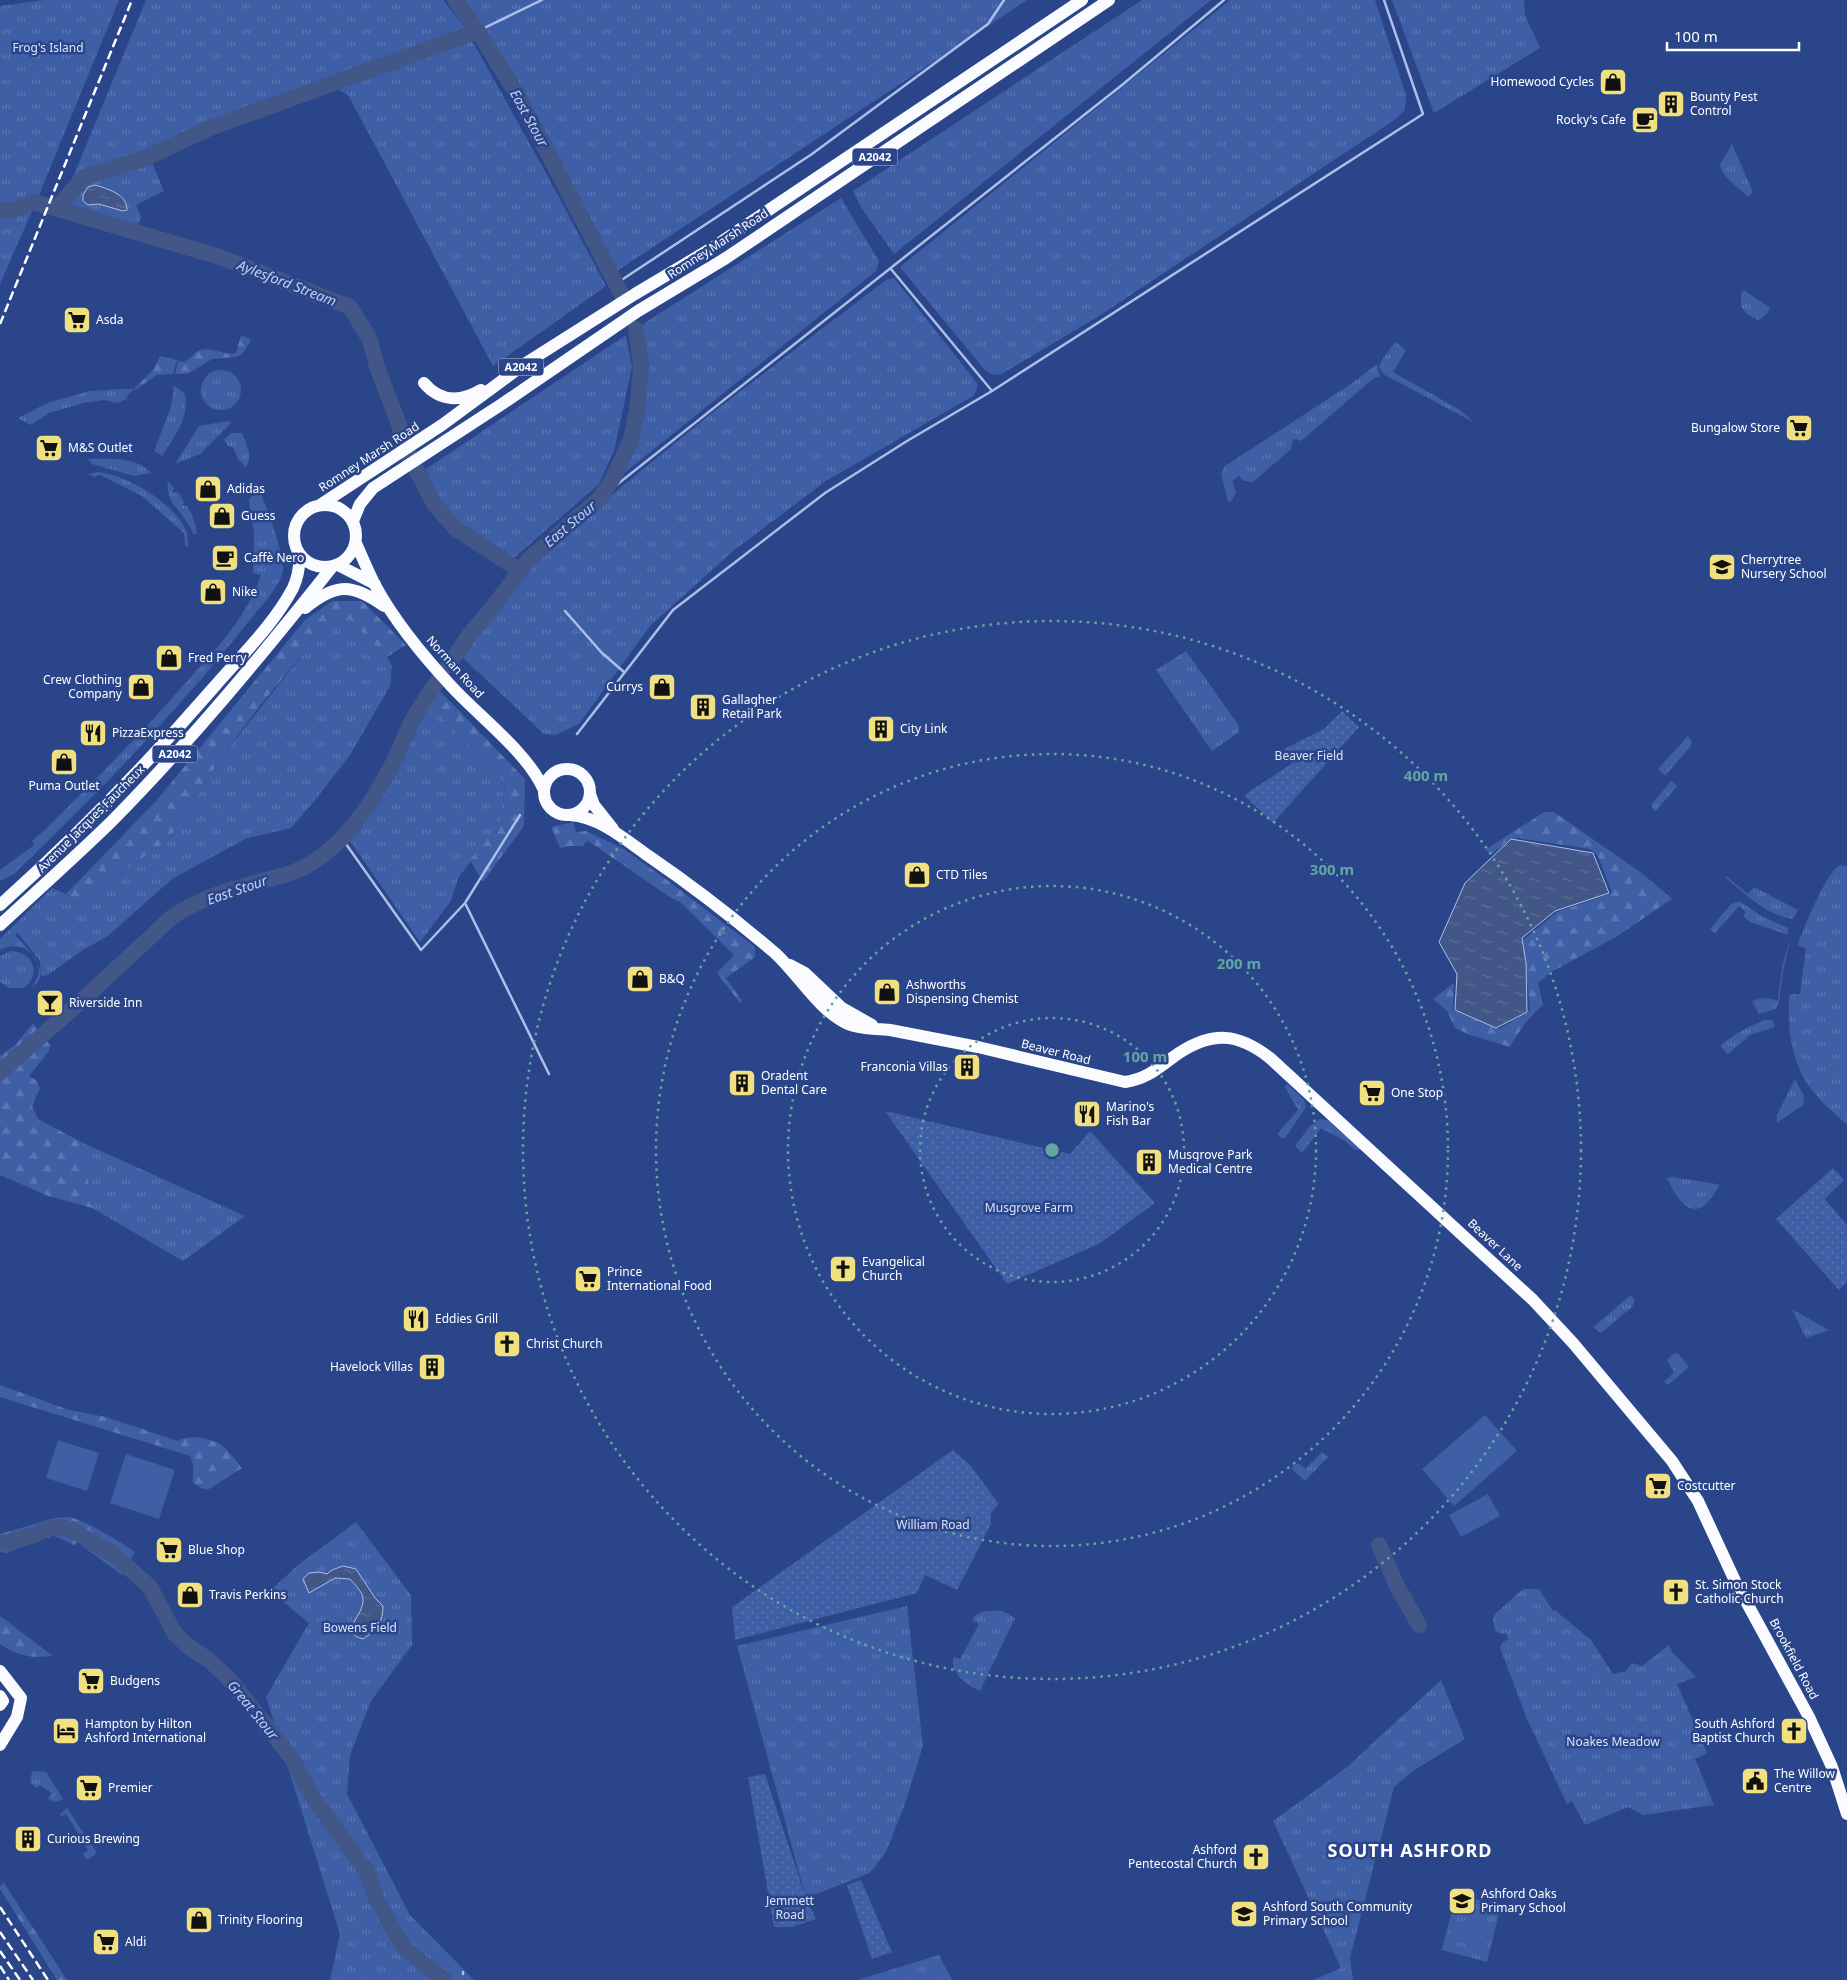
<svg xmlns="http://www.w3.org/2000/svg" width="1847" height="1980" viewBox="0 0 1847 1980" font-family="'Noto Sans',sans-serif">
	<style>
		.grass { fill: url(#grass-tufts) }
		.forest { fill: url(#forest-firs) }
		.garden { fill: url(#garden-dots) }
		.pitch { fill: #3e5ea6 }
		.water { fill: url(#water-ripples); stroke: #acbfe9 }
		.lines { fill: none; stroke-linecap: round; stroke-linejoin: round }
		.stream { stroke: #acbfe9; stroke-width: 2.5 }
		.river { stroke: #425687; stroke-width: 16 }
		.major { stroke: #fafbfe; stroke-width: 12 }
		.rail { stroke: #fff; stroke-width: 2.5; stroke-dasharray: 9 4; stroke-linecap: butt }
		.ring { fill: none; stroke: #63a6a1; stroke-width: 2.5; stroke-dasharray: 2.5 5 }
		.labels { text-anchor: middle; stroke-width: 5; stroke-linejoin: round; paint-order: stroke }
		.shield { fill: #2a458a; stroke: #bfc7dc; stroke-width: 1 }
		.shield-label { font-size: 11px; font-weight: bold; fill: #fff }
		.park-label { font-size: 12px; fill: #dbe4f7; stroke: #2a458a }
		.poi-label { font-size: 12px; fill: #fff; stroke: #2a458a; text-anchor: start }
		.street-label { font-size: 12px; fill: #fff; stroke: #2a458a }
		.water-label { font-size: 14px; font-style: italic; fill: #c3d1f0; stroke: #2a458a }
		.district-label { font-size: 18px; font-weight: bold; letter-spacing: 1px; fill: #fff; stroke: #2a458a }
		.centre { fill: #63a6a1; stroke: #2a458a; stroke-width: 2.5 }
		.ring-label { font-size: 15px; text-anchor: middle; font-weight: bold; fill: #63a6a1; stroke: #2a458a; stroke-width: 5; stroke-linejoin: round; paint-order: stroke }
	</style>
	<defs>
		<pattern id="grass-tufts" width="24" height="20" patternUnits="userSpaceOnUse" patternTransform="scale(1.25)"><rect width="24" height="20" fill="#3e5ea6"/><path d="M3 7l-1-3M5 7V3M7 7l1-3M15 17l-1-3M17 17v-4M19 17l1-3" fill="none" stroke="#5b76b3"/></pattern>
		<pattern id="forest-firs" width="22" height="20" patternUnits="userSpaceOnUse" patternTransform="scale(1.25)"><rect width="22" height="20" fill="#3e5ea6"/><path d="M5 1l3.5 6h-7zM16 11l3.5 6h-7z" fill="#5b76b3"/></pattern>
		<pattern id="garden-dots" width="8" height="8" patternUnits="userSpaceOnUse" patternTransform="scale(1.25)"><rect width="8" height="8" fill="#3e5ea6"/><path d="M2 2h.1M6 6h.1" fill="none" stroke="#5b76b3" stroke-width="1.8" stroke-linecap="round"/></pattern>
		<pattern id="water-ripples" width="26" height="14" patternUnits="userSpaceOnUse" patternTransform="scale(1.25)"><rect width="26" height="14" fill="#425687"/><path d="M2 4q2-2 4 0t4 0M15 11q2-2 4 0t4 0" fill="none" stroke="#5e6f99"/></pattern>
	</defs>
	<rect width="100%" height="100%" fill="#2a458a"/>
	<path class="grass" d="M45,0H119L37,200L0,284V6Z
		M146,0H443L464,26L545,171L606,286L493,366L348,95L339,90L220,127L171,152L151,160L164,191L136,205L141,217L137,227L70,207L66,194Z
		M463,0H1027L617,271L470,9Z
		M1142,0H1211L894,254L862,209L853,191Z
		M1230,0H1375L1406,95L1405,110L1396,119L1099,316L1000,375L991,374L983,368L900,267Z
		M1392,0H1524L1525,15L1540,48L1434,113Z
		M1732,144L1753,192L1748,197L1728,179L1722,171L1720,164Z
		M841,198L879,261L876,271L618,478L637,431L644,383L640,328L646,322Z
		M894,278L977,383V389L973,396L826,481L733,551L650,626L579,724L556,735L544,734L461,656L520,576L554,542L708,416L886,280Z
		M1744,290L1770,308L1767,314L1758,320L1747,314L1741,307V293Z
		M626,335L632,367L614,451L599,484L514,558L459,523L437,499L426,469Z
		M1395,342L1406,350L1393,372L1460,410L1475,423L1383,374L1379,367L1382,360Z
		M1377,364L1380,377L1374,378L1301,441L1295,439L1292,442L1291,449L1253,482L1244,481L1239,476L1232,481L1236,492L1231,502H1228L1221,474L1225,466L1351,384Z
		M201 390a20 20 0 1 1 40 0a20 20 0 1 1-40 0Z
		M174,385L185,394C189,420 175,435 162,456L154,451L171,407Z
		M125,389H134L127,396L128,398L118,403L104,400L83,403L49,413L31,425L18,418L50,402L90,391Z
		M228,421L231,423L200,454L175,464L199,426Z
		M231,433H242C247,445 253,456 246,467H244L243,464L238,459L233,447L228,446L224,440Z
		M88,459C108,458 138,457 151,473L134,476L92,464Z
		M97,472C126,474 179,505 187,534C188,537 188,542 188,546H185L184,533L142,496L100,475L94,477L88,474Z
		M168,481L174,488L172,493L178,492L184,502L182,505L187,506C193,515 196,524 197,534H193C187,514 164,504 168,481Z
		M261,494C268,510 284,554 283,571C281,585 259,609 249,621C178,711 97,794 14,874L0,881V870L34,845L32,841L49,826C97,778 144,731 188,680C217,648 247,617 261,575L253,573L254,533L249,500L252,496Z
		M350,619L387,657L392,666L390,686L350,755L316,799L291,828L245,839L172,879L108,936L83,950L48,975L41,976L40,961L17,932L16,936C27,948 54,973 32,987C51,964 26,937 0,950V939L52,888L66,894L78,907L102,887L170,838L220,759L310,645Z
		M1186,651L1239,726V732L1212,751L1156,670Z
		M427,701L505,783L501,822L458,878L451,901L420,942L348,838L396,772Z
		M1688,736L1692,742L1690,747L1665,776L1658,769Z
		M1671,781L1677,786L1655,812L1652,806V804Z
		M1840,865L1847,866V1125C1837,1115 1825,1106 1816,1095C1792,1068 1787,1031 1789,996L1793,994H1800L1806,949L1798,945L1799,941C1806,924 1826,872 1840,865Z
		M1726,876L1748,894L1754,887L1798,910L1793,919C1766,915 1746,895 1725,877Z
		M1739,901L1763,917L1786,927L1788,928V935L1750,922L1743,916L1746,912L1739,906L1715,933L1710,929L1730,905Z
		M1791,935L1783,972L1779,1003L1775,1009L1759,1014L1752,1001L1763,998L1778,1000L1782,967Z
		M10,951C33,951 43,975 23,988H9L0,982V956Z
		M1765,1020H1772L1775,1027L1750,1035L1728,1054L1721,1047L1722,1044C1735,1034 1749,1026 1765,1020Z
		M1795,1079L1804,1096L1803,1105L1777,1123V1115Z
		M1287,1084L1304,1100L1306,1107L1288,1134L1285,1138H1282L1277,1134L1298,1110L1285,1087Z
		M1320,1119L1329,1121L1361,1150H1355L1345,1141L1321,1128L1302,1153L1295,1146L1309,1127Z
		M83,1143L245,1216L183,1261L92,1208Z
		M1672,1177L1716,1184L1720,1185C1715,1192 1709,1203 1702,1207C1685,1216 1673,1190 1667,1178Z
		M1631,1295L1635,1301L1632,1307L1601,1333L1593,1327Z
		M1792,1309L1829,1330L1806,1338Z
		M1674,1353L1679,1354L1689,1367L1668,1385L1664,1382L1674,1372L1667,1360Z
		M1322,1452L1328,1457L1305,1481L1291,1468L1298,1463L1305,1469Z
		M356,1522L411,1595L412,1645L371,1701L350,1755L347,1794L410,1915L474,1980H330L340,1934L266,1697L309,1623L270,1591L298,1565Z
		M1523,1589H1539L1553,1611H1556L1591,1640L1613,1674L1626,1671L1632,1663L1642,1666L1669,1645L1672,1652L1696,1677L1677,1684L1707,1753L1695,1759L1714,1805L1643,1815L1628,1807L1585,1825L1572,1801L1567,1804L1527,1719L1500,1648L1502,1643L1508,1639L1506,1633L1501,1634L1495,1631L1493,1619L1495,1614Z
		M907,1606L923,1746L905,1804L886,1852L870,1873L806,1898L737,1646Z
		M1002,1611L1015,1618L980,1691C968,1686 948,1672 954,1657L960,1659L979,1624L972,1620C978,1609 991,1611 1002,1611Z
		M1441,1680L1465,1739L1413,1771L1394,1787L1350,1958L1353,1980H1313L1341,1968L1273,1821L1346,1768Z
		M32,1771L46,1772L63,1799L55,1802L48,1799L52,1793L40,1785L37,1788L30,1783Z
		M67,1808L97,1853L87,1860L83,1854L88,1850L66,1814L61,1817L60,1814Z
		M1456,1894L1501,1905L1487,1962L1442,1950Z
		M939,1955L952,1980H857Z"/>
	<path class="forest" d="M241,335L251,340L243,353L236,357L212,359L188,374H175L178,361L185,362C189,359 194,353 198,351C211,345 223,356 236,353Z
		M160,356L177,360L173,374L157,375L135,390L134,389L153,370Z
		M332,601H362L406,645L387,657L350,619L310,645L259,707L220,759L170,838L102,887L78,907L66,894L156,801L305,620Z
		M437,688L525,779L524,826L483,882L470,860L501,822L505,783L427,701Z
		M1544,812H1554L1643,874L1672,899L1616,937L1553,971L1538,983L1543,1005C1529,1017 1519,1031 1510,1047L1470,1035L1455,1028L1447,1011L1433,999L1454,983L1453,1010L1499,1029L1530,1010L1523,940L1557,912L1612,893L1598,856L1590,849L1518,838L1510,839L1492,854L1485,850Z
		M573,822L576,832L586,831L622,848L663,877L755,947V957L726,978L742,1001L740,1003L717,973L734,955L680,902L671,898L587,840L583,846H570L560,848L551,827Z
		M33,1023L50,1045L49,1051L29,1076L36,1080L40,1088L32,1106L38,1119L83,1143L92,1208L48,1196L0,1175V1056L16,1044Z
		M0,1385L69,1410L106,1417L178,1441C190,1434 208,1438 220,1444C228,1449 236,1461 242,1468L209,1489H203L193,1483V1464L190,1456L0,1397Z
		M70,1517C94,1525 114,1538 135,1552L122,1575L77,1542L74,1545L52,1535L50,1539L46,1537L6,1553L0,1552V1534L55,1518Z
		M0,1616L53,1656C33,1658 17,1657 0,1644Z
		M4,1883L67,1980H57L0,1889V1886Z"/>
	<path class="garden" d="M1342,711L1359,727L1273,823L1244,795L1293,763L1284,749L1324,729Z
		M885,1111L1070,1154L1090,1131L1155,1203L1099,1244L1007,1284Z
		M1833,1168L1844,1180L1825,1199L1847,1225V1282L1839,1290L1776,1219Z
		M953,1450L971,1466L999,1504L991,1513V1524L957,1590L925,1575L917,1593L735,1640L732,1607Z
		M765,1774L806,1898L816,1919L792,1927H774L748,1777Z
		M861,1880L892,1952L872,1959L847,1885Z"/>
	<path class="pitch" d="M1485,1415L1517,1451L1454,1506L1422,1469Z
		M58,1440L99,1453L87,1491L46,1478Z
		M126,1454L175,1470L159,1519L110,1503Z
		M1488,1494L1500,1516L1461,1537L1449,1515Z
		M1453,1920L1489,1929L1484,1948L1448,1939Z"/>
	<path class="water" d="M95,185C108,189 127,194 127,210L123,211L99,204L88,205L83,201V195L88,187Z
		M1511,839L1593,853L1609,893L1555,911L1522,938L1526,963L1527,1012L1496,1028L1455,1010L1457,974L1439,942L1465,883Z
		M343,1566L356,1569L375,1598L383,1606C383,1622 377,1630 363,1639C337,1632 365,1615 363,1599C363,1592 355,1585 350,1579L335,1578L309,1593L303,1579L309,1573L319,1572L327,1574L332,1570Z"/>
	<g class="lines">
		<path class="stream" d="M478,31L542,0
			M891,269L992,391
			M617,283L812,154L988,24L1004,0
			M600,498L1122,85L1224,0
			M565,611L602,653L624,672
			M577,734L673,610L825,493L907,441L992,391L1423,114L1384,0
			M341,837L421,950L465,903L520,815
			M465,903L549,1074
			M463,1974V1972"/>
		<path class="river" d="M455,0L478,31L517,94L622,295
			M0,209L10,211L34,202L220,257L350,307L370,340L377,367L400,427L401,440L434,504L455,528L519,570
			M56,209L84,177L148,157L210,128L478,31
			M448,666L470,634L492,608L528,560L600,498L613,478L630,442L637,411L641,366L636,329
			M0,1072L77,1005L172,917C198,899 229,890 259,882C271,878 285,876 296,871C341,852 371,805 393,763C400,749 405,735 412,721C419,708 428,695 436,683
			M0,1544L35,1535L46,1529L60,1527L70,1529L113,1554L150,1587L175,1634L188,1646L209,1660L229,1679L291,1757L315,1801L366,1870L376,1898L391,1926L406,1950L445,1980
			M1379,1545L1397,1586L1419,1625"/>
		<path class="major" d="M424,383C440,402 461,402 481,390
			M294 536a31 31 0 1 1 62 0a31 31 0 1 1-62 0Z
			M320,505L442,425L526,363L635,294L712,248L1082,0
			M353,521L360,504L373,488L502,404L638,311L726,258L1109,0
			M356,543C362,557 368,571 375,585C395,622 424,657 453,688C481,718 527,752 544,790
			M338,565L375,584
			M305,608C336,583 352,583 384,606
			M544 792a23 23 0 1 1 46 0a23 23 0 1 1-46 0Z
			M590,794L594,805L613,829
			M570,815C600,817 626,840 650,857C694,887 735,919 775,953C799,975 818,1010 848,1024C862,1030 876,1028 890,1030L978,1047L1125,1082C1148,1079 1160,1066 1179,1053C1213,1031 1238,1033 1270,1058L1533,1300L1573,1343L1672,1461L1698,1501L1736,1583L1809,1717L1832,1767L1847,1814
			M0,905C76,837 148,763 215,686C242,655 274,624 293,588C298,577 300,566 299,554
			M0,925C37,891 75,857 111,822C190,742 262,655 332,567
			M790,965L805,973L842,1008L872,1025
			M0,1671L21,1698L17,1717L0,1745
			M0,1696L3,1701L0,1705"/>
		<path class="rail" d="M0,324L132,0
			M0,1907L48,1980
			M0,1932L33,1980
			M0,1951L20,1980
			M0,1966L9,1980"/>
	</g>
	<g class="ring">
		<circle cx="1052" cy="1150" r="132"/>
		<circle cx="1052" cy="1150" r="264"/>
		<circle cx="1052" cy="1150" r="396"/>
		<circle cx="1052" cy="1150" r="529"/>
	</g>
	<defs>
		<g id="shop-square" transform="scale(1.4375)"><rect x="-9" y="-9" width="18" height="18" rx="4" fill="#f0e07f" stroke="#2a458a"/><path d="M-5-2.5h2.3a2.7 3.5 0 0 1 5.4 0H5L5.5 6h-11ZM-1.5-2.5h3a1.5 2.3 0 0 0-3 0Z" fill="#111"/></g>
		<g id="building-square" transform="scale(1.4375)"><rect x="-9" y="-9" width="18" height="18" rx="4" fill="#f0e07f" stroke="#2a458a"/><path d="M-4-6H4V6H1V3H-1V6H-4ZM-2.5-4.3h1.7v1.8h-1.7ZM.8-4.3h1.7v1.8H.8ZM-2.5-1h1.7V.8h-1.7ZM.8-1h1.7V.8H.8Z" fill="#111"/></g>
		<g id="cafe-square" transform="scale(1.4375)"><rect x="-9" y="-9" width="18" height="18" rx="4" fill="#f0e07f" stroke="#2a458a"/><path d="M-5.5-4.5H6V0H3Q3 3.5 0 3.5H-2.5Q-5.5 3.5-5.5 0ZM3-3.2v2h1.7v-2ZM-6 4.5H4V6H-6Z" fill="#111"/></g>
		<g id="supermarket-square" transform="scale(1.4375)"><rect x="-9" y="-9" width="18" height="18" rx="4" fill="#f0e07f" stroke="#2a458a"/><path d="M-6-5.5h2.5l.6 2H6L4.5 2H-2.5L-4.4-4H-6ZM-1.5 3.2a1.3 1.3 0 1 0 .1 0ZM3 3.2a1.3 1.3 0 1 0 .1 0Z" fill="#111"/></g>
		<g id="school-square" transform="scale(1.4375)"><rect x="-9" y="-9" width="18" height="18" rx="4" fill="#f0e07f" stroke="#2a458a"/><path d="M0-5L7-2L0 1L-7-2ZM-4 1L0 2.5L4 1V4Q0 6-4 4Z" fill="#111"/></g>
		<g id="restaurant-square" transform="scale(1.4375)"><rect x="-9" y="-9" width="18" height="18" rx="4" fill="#f0e07f" stroke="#2a458a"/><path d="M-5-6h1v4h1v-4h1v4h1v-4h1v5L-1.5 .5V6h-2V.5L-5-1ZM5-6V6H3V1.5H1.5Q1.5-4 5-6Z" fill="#111"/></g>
		<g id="bar-square" transform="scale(1.4375)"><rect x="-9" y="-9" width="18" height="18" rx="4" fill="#f0e07f" stroke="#2a458a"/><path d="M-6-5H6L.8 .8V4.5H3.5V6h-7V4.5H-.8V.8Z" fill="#111"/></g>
		<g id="church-square" transform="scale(1.4375)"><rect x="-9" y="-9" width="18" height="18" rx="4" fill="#f0e07f" stroke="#2a458a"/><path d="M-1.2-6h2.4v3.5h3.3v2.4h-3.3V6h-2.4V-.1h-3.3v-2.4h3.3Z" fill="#111"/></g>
		<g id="hotel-square" transform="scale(1.4375)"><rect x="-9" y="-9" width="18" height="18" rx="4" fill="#f0e07f" stroke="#2a458a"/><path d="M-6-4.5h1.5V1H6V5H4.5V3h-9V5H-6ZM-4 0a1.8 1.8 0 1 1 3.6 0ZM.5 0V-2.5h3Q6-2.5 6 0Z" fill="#111"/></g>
		<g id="civic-square" transform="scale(1.4375)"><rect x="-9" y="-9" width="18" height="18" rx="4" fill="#f0e07f" stroke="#2a458a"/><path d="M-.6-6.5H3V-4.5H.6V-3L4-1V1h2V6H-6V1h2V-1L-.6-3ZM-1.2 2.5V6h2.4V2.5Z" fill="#111"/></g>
	</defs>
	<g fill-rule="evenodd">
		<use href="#shop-square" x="1613" y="82"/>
		<use href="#building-square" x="1671" y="104"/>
		<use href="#cafe-square" x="1645" y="120"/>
		<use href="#supermarket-square" x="77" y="320"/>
		<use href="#supermarket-square" x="1799" y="428"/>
		<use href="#supermarket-square" x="49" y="448"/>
		<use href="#shop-square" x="208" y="489"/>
		<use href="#shop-square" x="222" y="516"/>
		<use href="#cafe-square" x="225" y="558"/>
		<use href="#school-square" x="1722" y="567"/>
		<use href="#shop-square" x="213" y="592"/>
		<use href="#shop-square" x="169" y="658"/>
		<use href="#shop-square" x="141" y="687"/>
		<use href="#shop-square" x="662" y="687"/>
		<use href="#building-square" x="703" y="707"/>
		<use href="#building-square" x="881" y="729"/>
		<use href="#restaurant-square" x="93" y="733"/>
		<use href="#shop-square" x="64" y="762"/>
		<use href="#shop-square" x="917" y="875"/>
		<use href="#shop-square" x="640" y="979"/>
		<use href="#shop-square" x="887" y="992"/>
		<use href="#bar-square" x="50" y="1003"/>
		<use href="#building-square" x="967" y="1067"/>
		<use href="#building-square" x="742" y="1083"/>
		<use href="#supermarket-square" x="1372" y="1093"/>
		<use href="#restaurant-square" x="1087" y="1114"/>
		<use href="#building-square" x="1149" y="1162"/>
		<use href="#church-square" x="843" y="1269"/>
		<use href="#supermarket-square" x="588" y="1279"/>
		<use href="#restaurant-square" x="416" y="1319"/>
		<use href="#church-square" x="507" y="1344"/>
		<use href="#building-square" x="432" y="1367"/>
		<use href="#supermarket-square" x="1658" y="1486"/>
		<use href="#supermarket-square" x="169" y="1550"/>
		<use href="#church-square" x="1676" y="1592"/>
		<use href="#shop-square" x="190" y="1595"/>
		<use href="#supermarket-square" x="91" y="1681"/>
		<use href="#hotel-square" x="66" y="1731"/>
		<use href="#church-square" x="1794" y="1731"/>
		<use href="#civic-square" x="1755" y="1781"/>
		<use href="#supermarket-square" x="89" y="1788"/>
		<use href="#building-square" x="28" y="1839"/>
		<use href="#church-square" x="1256" y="1857"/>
		<use href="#school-square" x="1462" y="1901"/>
		<use href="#school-square" x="1244" y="1914"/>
		<use href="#shop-square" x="199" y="1920"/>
		<use href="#supermarket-square" x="106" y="1942"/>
	</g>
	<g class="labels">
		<g class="shield">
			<rect x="852.5" y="148.5" width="45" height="17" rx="4"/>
			<rect x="498.5" y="358.5" width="45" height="17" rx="4"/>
			<rect x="152.5" y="745.5" width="45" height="17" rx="4"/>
		</g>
		<g class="shield-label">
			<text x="875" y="161">A2042</text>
			<text x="521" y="371">A2042</text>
			<text x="175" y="758">A2042</text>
		</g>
		<g class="park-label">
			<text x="48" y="52">Frog's Island</text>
			<text x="1309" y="760">Beaver Field</text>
			<text x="1029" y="1212">Musgrove Farm</text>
			<text x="933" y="1529">William Road</text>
			<text x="360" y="1632">Bowens Field</text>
			<text x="1613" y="1746">Noakes Meadow</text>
			<text x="790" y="1905">Jemmett<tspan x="790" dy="14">Road</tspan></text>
		</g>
		<g class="poi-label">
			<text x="1594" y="86" text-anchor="end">Homewood Cycles</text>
			<text x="1690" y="101">Bounty Pest<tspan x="1690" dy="14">Control</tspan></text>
			<text x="1626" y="124" text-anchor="end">Rocky's Cafe</text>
			<text x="96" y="324">Asda</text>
			<text x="1780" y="432" text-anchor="end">Bungalow Store</text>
			<text x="68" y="452">M&amp;S Outlet</text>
			<text x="227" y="493">Adidas</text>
			<text x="241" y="520">Guess</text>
			<text x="244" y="562">Caffè Nero</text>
			<text x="1741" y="564">Cherrytree<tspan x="1741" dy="14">Nursery School</tspan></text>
			<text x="232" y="596">Nike</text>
			<text x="188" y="662">Fred Perry</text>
			<text x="122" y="684" text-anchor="end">Crew Clothing<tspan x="122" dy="14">Company</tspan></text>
			<text x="643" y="691" text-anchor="end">Currys</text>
			<text x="722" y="704">Gallagher<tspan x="722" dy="14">Retail Park</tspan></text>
			<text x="900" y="733">City Link</text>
			<text x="112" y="737">PizzaExpress</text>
			<text x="64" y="790" text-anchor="middle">Puma Outlet</text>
			<text x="936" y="879">CTD Tiles</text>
			<text x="659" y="983">B&amp;Q</text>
			<text x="906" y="989">Ashworths<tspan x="906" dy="14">Dispensing Chemist</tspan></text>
			<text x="69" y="1007">Riverside Inn</text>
			<text x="948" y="1071" text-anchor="end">Franconia Villas</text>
			<text x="761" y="1080">Oradent<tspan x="761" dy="14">Dental Care</tspan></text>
			<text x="1391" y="1097">One Stop</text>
			<text x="1106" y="1111">Marino's<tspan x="1106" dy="14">Fish Bar</tspan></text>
			<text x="1168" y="1159">Musgrove Park<tspan x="1168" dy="14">Medical Centre</tspan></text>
			<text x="862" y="1266">Evangelical<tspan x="862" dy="14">Church</tspan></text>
			<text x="607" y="1276">Prince<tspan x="607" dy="14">International Food</tspan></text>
			<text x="435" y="1323">Eddies Grill</text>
			<text x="526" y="1348">Christ Church</text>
			<text x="413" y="1371" text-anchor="end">Havelock Villas</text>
			<text x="1677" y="1490">Costcutter</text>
			<text x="188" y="1554">Blue Shop</text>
			<text x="1695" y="1589">St. Simon Stock<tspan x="1695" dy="14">Catholic Church</tspan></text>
			<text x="209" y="1599">Travis Perkins</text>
			<text x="110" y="1685">Budgens</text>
			<text x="85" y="1728">Hampton by Hilton<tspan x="85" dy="14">Ashford International</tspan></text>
			<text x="1775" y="1728" text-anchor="end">South Ashford<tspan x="1775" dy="14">Baptist Church</tspan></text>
			<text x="1774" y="1778">The Willow<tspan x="1774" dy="14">Centre</tspan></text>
			<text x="108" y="1792">Premier</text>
			<text x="47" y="1843">Curious Brewing</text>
			<text x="1237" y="1854" text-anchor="end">Ashford<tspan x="1237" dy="14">Pentecostal Church</tspan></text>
			<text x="1481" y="1898">Ashford Oaks<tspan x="1481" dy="14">Primary School</tspan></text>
			<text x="1263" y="1911">Ashford South Community<tspan x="1263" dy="14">Primary School</tspan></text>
			<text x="218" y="1924">Trinity Flooring</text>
			<text x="125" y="1946">Aldi</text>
		</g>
		<g class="street-label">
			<text transform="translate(718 244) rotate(-33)" y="4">Romney Marsh Road</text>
			<text transform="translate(369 457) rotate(-33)" y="4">Romney Marsh Road</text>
			<text transform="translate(455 667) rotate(48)" y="4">Norman Road</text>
			<text transform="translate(91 819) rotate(-45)" y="4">Avenue Jacques Faucheux</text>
			<text transform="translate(1056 1052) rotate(14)" y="4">Beaver Road</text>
			<text transform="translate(1495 1245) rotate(43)" y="4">Beaver Lane</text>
			<text transform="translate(1794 1659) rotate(62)" y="4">Brookfield Road</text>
		</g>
		<g class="water-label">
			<text transform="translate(529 118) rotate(61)" y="5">East Stour</text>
			<text transform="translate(287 283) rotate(21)" y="5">Aylesford Stream</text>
			<text transform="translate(570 524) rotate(-40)" y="5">East Stour</text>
			<text transform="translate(237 890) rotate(-19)" y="5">East Stour</text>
			<text transform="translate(253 1710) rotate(51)" y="5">Great Stour</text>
		</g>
		<g class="district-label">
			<text x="1410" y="1857">SOUTH ASHFORD</text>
		</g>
	</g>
	<circle cx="1052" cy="1150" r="8" class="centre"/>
	<g class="ring-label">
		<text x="1426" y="781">400 m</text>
		<text x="1332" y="875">300 m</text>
		<text x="1239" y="969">200 m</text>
		<text x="1145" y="1062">100 m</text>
	</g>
	<path d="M1667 42v8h132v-8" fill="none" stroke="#ffffff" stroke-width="2.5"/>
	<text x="1674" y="42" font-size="15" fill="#ffffff" stroke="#2a458a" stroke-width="4" paint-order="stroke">100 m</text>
</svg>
